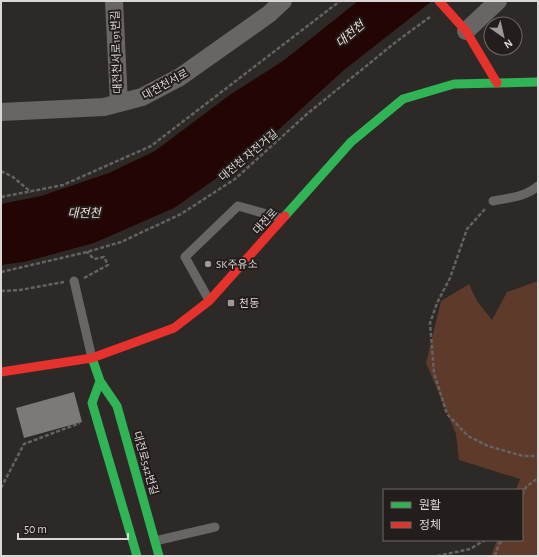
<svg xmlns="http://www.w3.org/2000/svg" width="539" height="557" viewBox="0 0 539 557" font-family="'Alegreya Sans','Noto Sans KR',sans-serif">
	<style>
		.green { fill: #5d3a2a }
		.water { fill: #230604 }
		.building { fill: #7c7a78 }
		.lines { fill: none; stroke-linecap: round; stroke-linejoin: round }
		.path { stroke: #646262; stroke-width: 2.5; stroke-dasharray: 4 2; stroke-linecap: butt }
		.lane { stroke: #686565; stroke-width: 9 }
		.street { stroke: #686565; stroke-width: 18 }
		.fast { stroke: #30b455; stroke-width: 9 }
		.jam { stroke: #e5322d; stroke-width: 9 }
		.poi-dot { fill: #9e9a99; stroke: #231e1c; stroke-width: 1.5 }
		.labels { text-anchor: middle; stroke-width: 4; stroke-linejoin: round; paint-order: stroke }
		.street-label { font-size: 11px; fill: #dbd7d6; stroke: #231e1c }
		.poi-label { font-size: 11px; fill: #dbd7d6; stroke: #231e1c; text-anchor: start }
		.water-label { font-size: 12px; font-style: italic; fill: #f2ddd4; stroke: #231e1c }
	</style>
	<rect width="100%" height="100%" fill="#2c2927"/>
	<path class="green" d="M538,281V556H491L497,540H522V490H516L520,479L459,460L456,434L426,363L441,301L469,284L477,301L492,320L507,292Z"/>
	<path class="water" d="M358,1H432L344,70L276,132L221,175L174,208L94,243L24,262L1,265V204L41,196L109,173L155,151L231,94L283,61Z"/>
	<path class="building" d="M74,392L82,422L24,438L16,408Z"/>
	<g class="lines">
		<path class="path" d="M1,171L13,177L31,192
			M1,197L63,185L151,146L340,1
			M485,209L467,229L450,278L437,303L430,323L434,373L447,414L468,436L488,446L523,456H538
			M1,272L87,252L121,242L181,214L235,179L307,114L397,41L430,17
			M84,278L108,265L104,257L94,259L87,252
			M1,291L20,290L64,282
			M1,488L24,444L80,423
			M522,495L526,487L538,478
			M437,556L470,549L485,540
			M495,556L499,544L503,540"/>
		<path class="lane" d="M493,201C509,198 525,197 538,186
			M74,281L92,358
			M209,300L185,257L238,206L281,218
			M155,541L215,527"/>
		<path class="street" d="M114,1L119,103
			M466,31L498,1
			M1,112L104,107L142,97L180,77L269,14L283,1"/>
		<path class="fast" d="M285,216L351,142L403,99L454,84L538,82
			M92,358L100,381L117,406L159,556
			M100,381L92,403L137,556"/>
		<path class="jam" d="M439,1L466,31L497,83
			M1,372L92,358L174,328L209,301L285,216"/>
	</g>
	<g class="poi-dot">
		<circle cx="208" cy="264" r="4"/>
		<rect x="227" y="299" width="8" height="8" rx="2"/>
	</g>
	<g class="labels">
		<g class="street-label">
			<text transform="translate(116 52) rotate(-92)" y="4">대전천서로191번길</text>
			<text transform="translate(165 84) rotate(-29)" y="4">대전천서로</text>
			<text transform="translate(248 155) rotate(-40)" y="4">대전천 자전거길</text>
			<text transform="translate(265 221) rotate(-48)" y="4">대전로</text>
			<text transform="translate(146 463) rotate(74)" y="4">대전로542번길</text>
		</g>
		<g class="poi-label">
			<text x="216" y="268">SK주유소</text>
			<text x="239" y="307">천동</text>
		</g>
		<g class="water-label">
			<text transform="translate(350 34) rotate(-40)" y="4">대전천</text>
			<text x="84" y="217">대전천</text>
		</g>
	</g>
	<rect width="539" height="557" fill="none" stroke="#dbd7d6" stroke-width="4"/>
	<rect x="383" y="489" width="140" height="52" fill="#231e1c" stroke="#6d6866"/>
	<rect x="391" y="502" width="20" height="6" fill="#30b455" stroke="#6d6866"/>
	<text x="419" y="509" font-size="12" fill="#dbd7d6">원활</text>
	<rect x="391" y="522" width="20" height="6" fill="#e5322d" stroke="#6d6866"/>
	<text x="419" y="529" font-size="12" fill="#dbd7d6">정체</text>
	<g transform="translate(503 36) rotate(146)"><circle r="19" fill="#231e1c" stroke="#6d6866"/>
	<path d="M0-3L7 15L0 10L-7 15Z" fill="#9e9a99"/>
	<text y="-6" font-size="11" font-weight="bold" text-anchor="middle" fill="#dbd7d6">N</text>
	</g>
	<path d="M18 533v6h110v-6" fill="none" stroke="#dbd7d6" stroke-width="2"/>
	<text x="24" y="533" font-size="12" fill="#dbd7d6" stroke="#231e1c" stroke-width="3" paint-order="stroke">50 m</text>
</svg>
